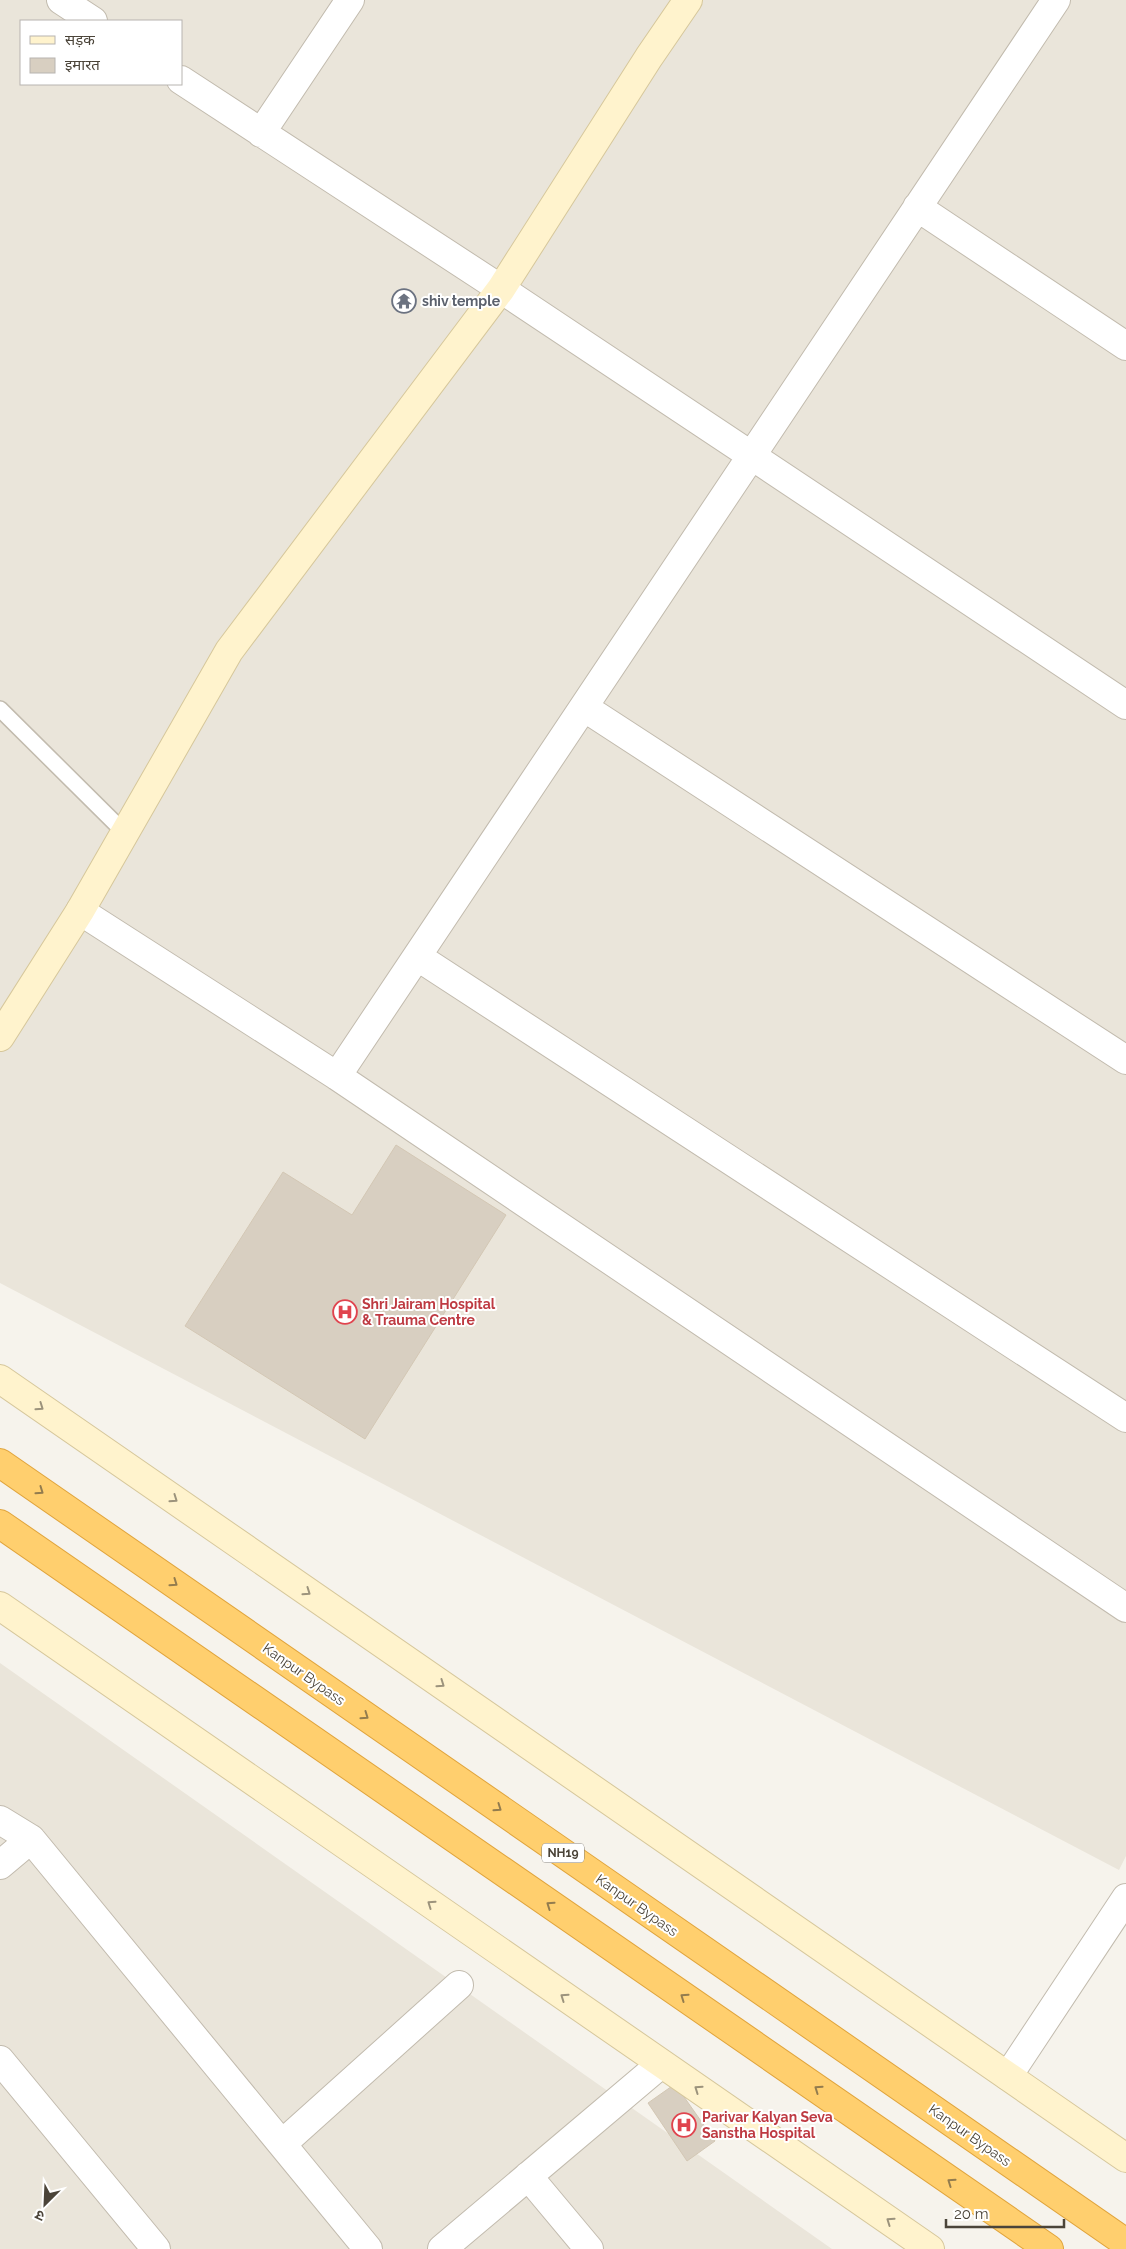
<svg xmlns="http://www.w3.org/2000/svg" width="1126" height="2249" viewBox="0 0 1126 2249" font-family="Raleway,'Noto Sans Devanagari',sans-serif">
	<style>
		.residential { fill: #eae5da; fill-rule: evenodd }
		.building { fill: #d8cfc1; stroke: #d3c7b4 }
		.lines { fill: none; stroke-linecap: round; stroke-linejoin: round }
		.lane-casing { stroke: #c2bbae; stroke-width: 18 }
		.street-casing { stroke: #c2bbae; stroke-width: 30 }
		.secondary-casing { stroke: #d6c79b; stroke-width: 30 }
		.highway-casing { stroke: #e0a43c; stroke-width: 30 }
		.lane { stroke: #fff; stroke-width: 15 }
		.street { stroke: #fff; stroke-width: 28 }
		.secondary { stroke: #fff3cd; stroke-width: 28 }
		.highway { stroke: #ffcf6e; stroke-width: 28 }
		.oneway { stroke: #9c937c }
		.oneway2 { stroke: #937c4e }
		.labels { text-anchor: middle; stroke-width: 4; stroke-linejoin: round; paint-order: stroke }
		.shield { fill: #fff; stroke: #817c74; stroke-width: 1 }
		.shield-label { font-size: 12px; font-weight: bold; fill: #4b4439 }
		.worship-label { font-size: 14px; font-weight: bold; fill: #5b616d; stroke: #fff; text-anchor: start }
		.health-label { font-size: 14px; font-weight: bold; fill: #be3a42; stroke: #fff; text-anchor: start }
		.street-label { font-size: 14px; fill: #4b4439; stroke: #fff }
	</style>
	<rect width="100%" height="100%" fill="#f6f3ec"/>
	<path class="residential" d="M0,0H1126V1856L1119,1870L0,1283ZM21,21H181V84H21Z
		M0,1663L832,2249H0Z"/>
	<path class="building" d="M396,1145L506,1215L365,1439L185,1326L283,1172L352,1215Z
		M675,2084L715,2141L687,2161L648,2103Z"/>
	<g class="lines">
		<g class="lane-casing">
			<path id="lane" d="M0,709L125,833"/>
		</g>
		<g class="street-casing">
			<path id="street" d="M61,0L93,21
				M181,80L501,289L1126,705
				M261,133L350,0
				M917,207L1126,346
				M585,708L1126,1060
				M80,911L337,1076L1126,1608
				M418,957L1126,1418
				M337,1076L1056,0
				M0,1820L31,1839
				M0,1865L31,1839L368,2249
				M0,2060L156,2249
				M1008,2076L1126,1898
				M282,2144L459,1985
				M528,2176L589,2249
				M442,2249L661,2064"/>
		</g>
		<g class="secondary-casing">
			<path id="secondary" d="M0,1037L80,911L229,651L501,289L649,57L688,0
				M0,1379L1126,2158
				M0,1606L930,2249"/>
		</g>
		<g class="highway-casing">
			<path id="highway" d="M0,1463L1126,2243
				M0,1524L1049,2249"/>
		</g>
		<use href="#lane" class="lane"/>
		<use href="#street" class="street"/>
		<use href="#secondary" class="secondary"/>
		<use href="#highway" class="highway"/>
	</g>
	<defs><path id="oneway-chevron" d="M-2-3.5L2.5 0L-2 3.5" fill="none" stroke-width="1.6" stroke-linecap="round" stroke-linejoin="round" transform="scale(1.25)"/></defs>
	<g class="oneway">
		<use href="#oneway-chevron" transform="translate(40 1407) rotate(35)"/>
		<use href="#oneway-chevron" transform="translate(174 1499) rotate(35)"/>
		<use href="#oneway-chevron" transform="translate(307 1592) rotate(35)"/>
		<use href="#oneway-chevron" transform="translate(441 1684) rotate(35)"/>
		<use href="#oneway-chevron" transform="translate(431 1904) rotate(-145)"/>
		<use href="#oneway-chevron" transform="translate(564 1997) rotate(-145)"/>
		<use href="#oneway-chevron" transform="translate(698 2089) rotate(-145)"/>
		<use href="#oneway-chevron" transform="translate(890 2221) rotate(-145)"/>
	</g>
	<g class="oneway2">
		<use href="#oneway-chevron" transform="translate(40 1491) rotate(35)"/>
		<use href="#oneway-chevron" transform="translate(174 1583) rotate(35)"/>
		<use href="#oneway-chevron" transform="translate(365 1716) rotate(35)"/>
		<use href="#oneway-chevron" transform="translate(498 1808) rotate(35)"/>
		<use href="#oneway-chevron" transform="translate(550 1905) rotate(-145)"/>
		<use href="#oneway-chevron" transform="translate(684 1997) rotate(-145)"/>
		<use href="#oneway-chevron" transform="translate(818 2089) rotate(-145)"/>
		<use href="#oneway-chevron" transform="translate(951 2182) rotate(-145)"/>
	</g>
	<defs>
		<g id="temple-ring" transform="scale(1.25)"><circle r="9.5" fill="#fff" stroke="#6b7280" stroke-width="1.5"/><path d="M0-6L5-2H3V0L6.5 2.5H4V6H1.5V3h-3V6H-4V2.5H-6.5L-3 0V-2H-5Z" fill="#6b7280"/></g>
		<g id="hospital-ring" transform="scale(1.25)"><circle r="9.5" fill="#fff" stroke="#e0444e" stroke-width="1.5"/><path d="M-5-5h3v3.5h4V-5h3V5h-3V1.5h-4V5h-3Z" fill="#e0444e"/></g>
	</defs>
	<g fill-rule="evenodd">
		<use href="#temple-ring" x="404" y="301"/>
		<use href="#hospital-ring" x="345" y="1312"/>
		<use href="#hospital-ring" x="684" y="2125"/>
	</g>
	<g class="labels">
		<rect class="shield" x="542" y="1843.5" width="42" height="19" rx="4"/>
		<g class="shield-label">
			<text x="563" y="1857">NH19</text>
		</g>
		<g class="worship-label">
			<text x="422" y="306">shiv temple</text>
		</g>
		<g class="health-label">
			<text x="362" y="1309">Shri Jairam Hospital<tspan x="362" dy="16">&amp; Trauma Centre</tspan></text>
			<text x="702" y="2122">Parivar Kalyan Seva<tspan x="702" dy="16">Sanstha Hospital</tspan></text>
		</g>
		<g class="street-label">
			<text transform="translate(304 1674) rotate(35)" y="5">Kanpur Bypass</text>
			<text transform="translate(637 1905) rotate(35)" y="5">Kanpur Bypass</text>
			<text transform="translate(970 2135) rotate(35)" y="5">Kanpur Bypass</text>
		</g>
	</g>
	<rect x="20" y="20" width="162" height="65" fill="#ffffff" stroke="#b7b4b0"/>
	<rect x="30" y="36" width="25" height="8" fill="#fff3cd" stroke="#b7b4b0"/>
	<text x="65" y="45" font-size="15" fill="#4b4439">सड़क</text>
	<rect x="30" y="58" width="25" height="15" fill="#d8cfc1" stroke="#b7b4b0"/>
	<text x="65" y="70" font-size="15" fill="#4b4439">इमारत</text>
	<g transform="translate(45 2204) rotate(204)" stroke="#ffffff" stroke-width="4" paint-order="stroke">
	<path d="M0-4L9 19L0 12L-9 19Z" fill="#4b4439"/>
	<text y="-8" font-size="14" font-weight="bold" text-anchor="middle" fill="#4b4439">उ</text>
	</g>
	<path d="M946 2219v8h118v-8" fill="none" stroke="#4b4439" stroke-width="2.5"/>
	<text x="954" y="2219" font-size="15" fill="#4b4439" stroke="#ffffff" stroke-width="4" paint-order="stroke">20 m</text>
</svg>
